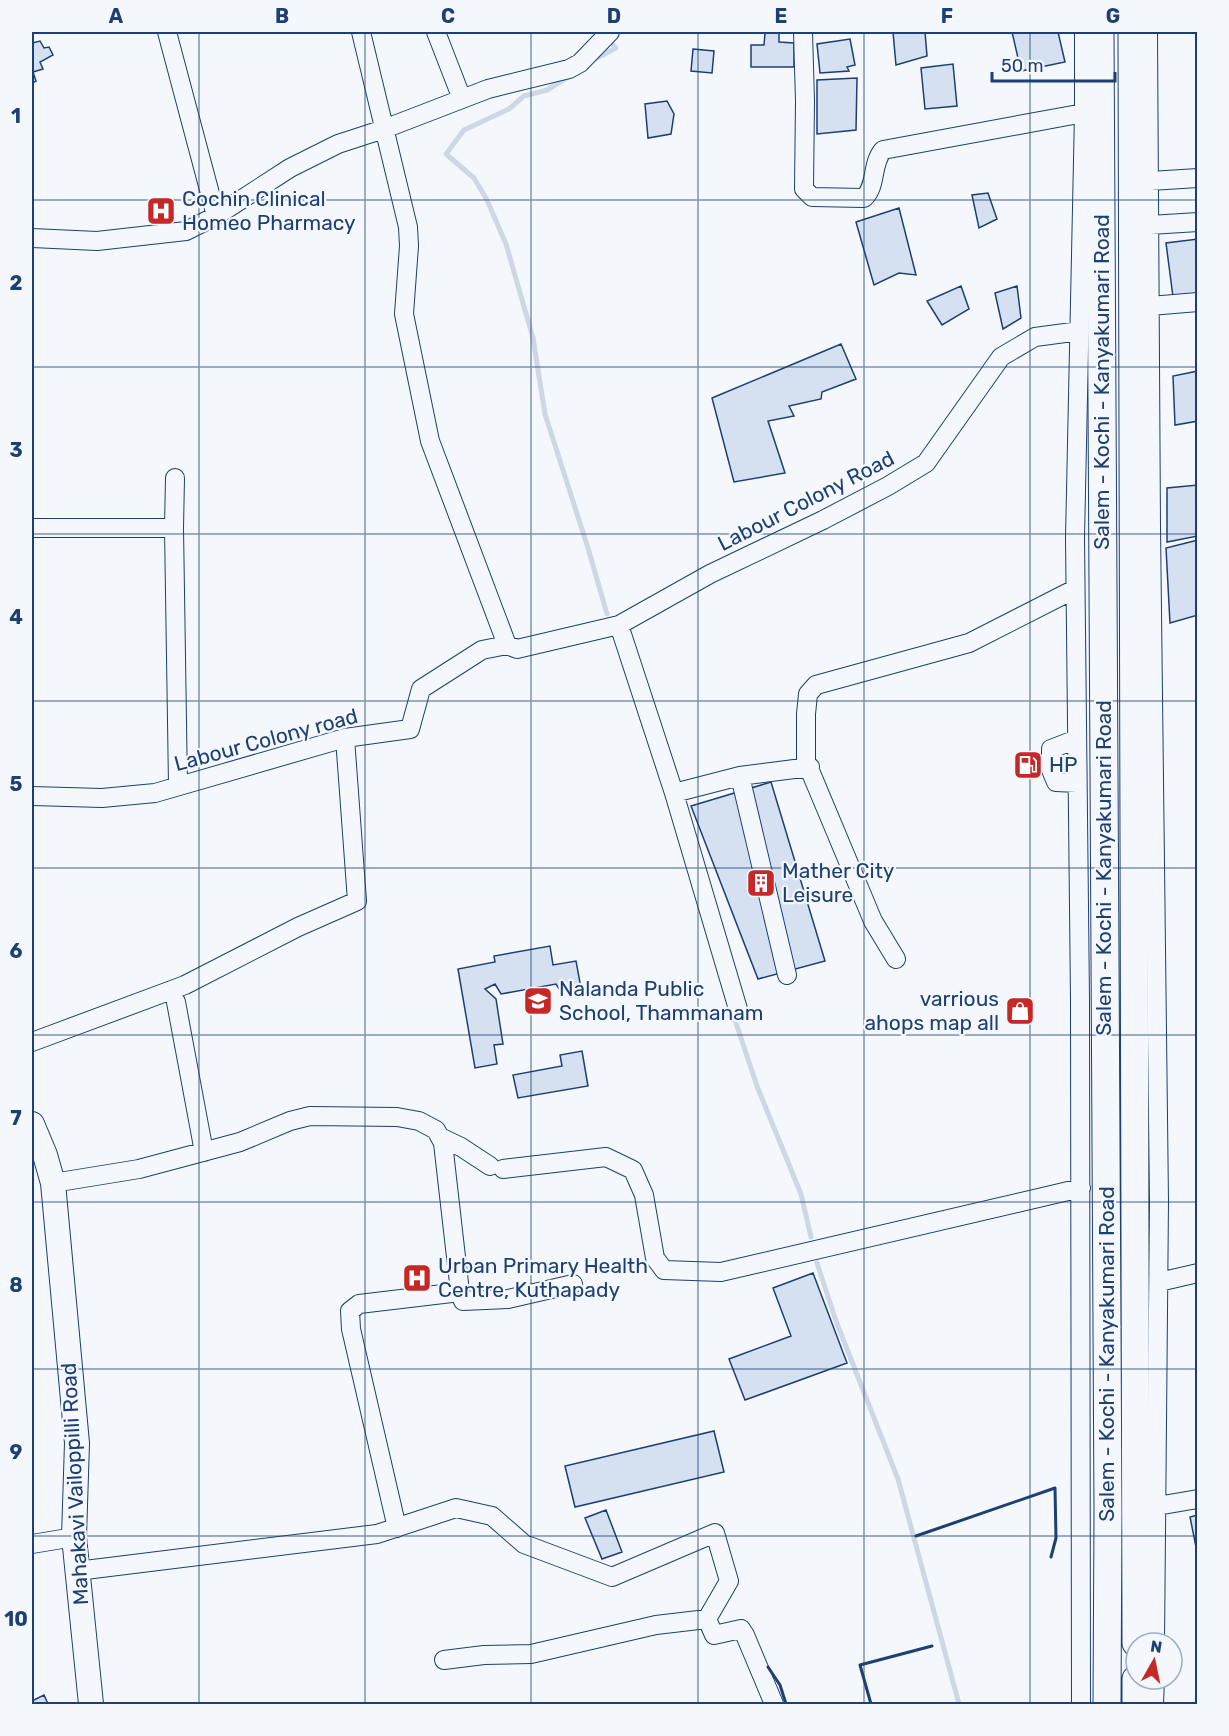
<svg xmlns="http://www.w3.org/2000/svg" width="1229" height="1736" viewBox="0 0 1229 1736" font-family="Rubik,sans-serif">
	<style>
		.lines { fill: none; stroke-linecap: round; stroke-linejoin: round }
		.stream { stroke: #cfd7e4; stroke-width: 5 }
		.building { fill: #d5e0f0; stroke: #1d3f73; stroke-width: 1.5 }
		.minor-casing { stroke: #1d3f73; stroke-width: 20 }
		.major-casing { stroke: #1d3f73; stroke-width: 26 }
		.highway-casing { stroke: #1d3f73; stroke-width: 29 }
		.minor { stroke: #f4f7fb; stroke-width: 18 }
		.major { stroke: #f4f7fb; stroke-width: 24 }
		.highway { stroke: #f4f7fb; stroke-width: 27 }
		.wall { stroke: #1d3f73; stroke-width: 3 }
		.grid { fill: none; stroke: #1d3f73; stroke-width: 1.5; stroke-opacity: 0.55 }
		.labels { text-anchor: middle; stroke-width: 4.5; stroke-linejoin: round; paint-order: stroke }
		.poi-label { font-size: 21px; fill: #1d3f73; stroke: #f4f7fb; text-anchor: start }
		.street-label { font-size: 21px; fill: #1d3f73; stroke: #f4f7fb }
		.neatline { fill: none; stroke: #1d3f73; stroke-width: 2 }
		.grid-label { font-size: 20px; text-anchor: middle; font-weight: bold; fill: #1d3f73 }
	</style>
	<rect width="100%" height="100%" fill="#f4f7fb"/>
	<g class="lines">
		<path class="stream" d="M593,60L616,48L607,39
			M568,77L547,90L524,96L509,109L464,130L446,154L474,178L487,200L506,244L533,338L545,414L588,548L607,614
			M732,1011L757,1086L801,1194L811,1237
			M817,1263L836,1321L898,1479L959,1704"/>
	</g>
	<path class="building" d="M893,32H925L927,56L896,65Z
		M1012,32H1058L1065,62L1021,71Z
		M765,33H779V42L794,43V67H751V45H764Z
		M850,39L855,65L847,67L849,71L820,73L817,44Z
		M40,41L44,48L49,47L53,55L40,62L43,69L33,72L36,81L32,83V43Z
		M693,49L714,51L712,73L691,71Z
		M953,64L957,106L925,109L921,68Z
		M857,78L856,130L817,134V80Z
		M667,101L674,114L671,134L648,138L645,104Z
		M988,193L997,219L979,228L972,195Z
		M899,208L916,275L899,273L874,285L856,222Z
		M1198,239V293L1173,297L1166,243Z
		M961,286L969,309L942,325L927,301Z
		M1017,286L1021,318L1003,329L995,293Z
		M841,344L856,379L822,392L821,399L789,406L794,416L768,421L785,473L734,482L712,398Z
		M1198,371V421L1175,425L1173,376Z
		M1198,485V536L1167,542V488Z
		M1198,540V615L1170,623L1166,548Z
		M771,782L825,961L758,979L691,806Z
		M550,946L553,965L576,961L581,988L561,992L556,984L501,994L495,984L485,989L496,999L503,1044L494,1045L497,1064L475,1068L458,969L495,962L494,956Z
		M582,1051L588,1086L518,1098L513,1075L562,1066L560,1055Z
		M813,1273L847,1363L745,1400L729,1359L791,1336L773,1288Z
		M714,1431L724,1472L575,1507L565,1466Z
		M606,1510L622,1552L602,1559L585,1518Z
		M1198,1515V1552H1197L1190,1517Z
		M44,1695L48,1704H32V1701Z"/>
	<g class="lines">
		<g class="minor-casing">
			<path id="minor" d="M167,32L216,216
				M361,32L408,227L409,246L404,314L430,441L507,645
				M436,32L462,99
				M803,32L805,101L804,189L812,197L864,198C877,186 871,164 883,150L1084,113
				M1148,32L1151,527L1159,1201L1155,1643
				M1150,181L1198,178
				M1150,225L1198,222
				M32,238L97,241L186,231L216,216L290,168L338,144L384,129L488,89L569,69L580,63L610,32
				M1150,306L1198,302
				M175,478L174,528L178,786
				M32,528H174
				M619,625L674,793
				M507,645L517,649L619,625L710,574L823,520L888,486L926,463L1001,357L1035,337L1080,331
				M1077,739L1051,749V770L1056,782L1077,783
				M740,776L787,975
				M32,796L102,798L155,793L345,738L410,729L421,689L482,650L507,645
				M896,959L873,921L806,761V714L808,694L816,685L969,643L1075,589
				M176,1002L204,1152
				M738,1009L674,793L740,776L810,767
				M32,1042L185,985L298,927L357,901L345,738
				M440,1137L461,1147L490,1166
				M503,1169L606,1157L633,1170L644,1195L655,1258L664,1270L721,1272L1081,1188
				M53,1183L139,1169L240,1142L290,1121L310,1116L397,1117L419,1121L436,1130L443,1143L460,1292L463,1301L508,1299L573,1284
				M1159,1282L1198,1273
				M1157,1506L1198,1499
				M397,1528L351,1329L350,1311L359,1304L460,1292
				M32,1544L74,1537
				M77,1571L377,1534L456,1508L492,1516L524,1544L612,1577L715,1533L729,1581L707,1619
				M444,1660L484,1655L531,1654L656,1625L707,1619L714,1635L741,1629L745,1635L774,1704
				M1081,1704L1080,1000L1075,538L1084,113V32
				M1154,1704L1155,1679"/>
		</g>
		<g class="major-casing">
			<path id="major" d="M32,1124L45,1155L53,1183L77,1443L74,1537L91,1704"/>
		</g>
		<g class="highway-casing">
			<path id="highway" d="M1100,32L1108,1512L1107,1704
				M1132,32L1136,1643
				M1136,1704V1679"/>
		</g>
		<use href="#minor" class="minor"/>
		<use href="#major" class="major"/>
		<use href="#highway" class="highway"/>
		<path class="wall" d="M916,1536L1055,1488L1056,1538L1051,1557
			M768,1667L780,1685L786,1704
			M871,1704L860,1665L932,1646"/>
	</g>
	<path class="grid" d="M199,32V1704M365,32V1704M531,32V1704M698,32V1704M864,32V1704M1030,32V1704M32,200H1198M32,367H1198M32,534H1198M32,701H1198M32,868H1198M32,1035H1198M32,1202H1198M32,1369H1198M32,1536H1198"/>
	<defs>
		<g id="hospital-square" transform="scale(1.5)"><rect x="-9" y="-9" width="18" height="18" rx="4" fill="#c62828" stroke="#f4f7fb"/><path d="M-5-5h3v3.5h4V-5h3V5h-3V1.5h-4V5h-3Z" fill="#fff"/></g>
		<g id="fuel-square" transform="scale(1.5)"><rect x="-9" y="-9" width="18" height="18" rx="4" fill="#c62828" stroke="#f4f7fb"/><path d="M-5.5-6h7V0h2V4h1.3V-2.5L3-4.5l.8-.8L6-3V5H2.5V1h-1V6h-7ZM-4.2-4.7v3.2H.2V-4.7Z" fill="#fff"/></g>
		<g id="building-square" transform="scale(1.5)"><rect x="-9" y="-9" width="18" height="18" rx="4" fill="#c62828" stroke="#f4f7fb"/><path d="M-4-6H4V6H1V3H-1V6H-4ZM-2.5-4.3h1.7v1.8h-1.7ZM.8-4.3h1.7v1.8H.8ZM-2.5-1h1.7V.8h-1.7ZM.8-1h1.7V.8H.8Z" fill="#fff"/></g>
		<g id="school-square" transform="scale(1.5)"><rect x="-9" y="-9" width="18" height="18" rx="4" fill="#c62828" stroke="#f4f7fb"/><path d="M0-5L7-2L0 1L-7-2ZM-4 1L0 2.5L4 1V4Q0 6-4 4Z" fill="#fff"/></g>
		<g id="shop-square" transform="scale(1.5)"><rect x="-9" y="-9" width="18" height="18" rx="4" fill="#c62828" stroke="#f4f7fb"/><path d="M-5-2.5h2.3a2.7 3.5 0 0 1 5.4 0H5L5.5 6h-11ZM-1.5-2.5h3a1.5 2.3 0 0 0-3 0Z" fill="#fff"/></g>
	</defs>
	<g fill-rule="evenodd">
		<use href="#hospital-square" x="161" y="211"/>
		<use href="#fuel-square" x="1028" y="765"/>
		<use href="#building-square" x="761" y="883"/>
		<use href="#school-square" x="538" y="1001"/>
		<use href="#shop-square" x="1020" y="1011"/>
		<use href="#hospital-square" x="417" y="1278"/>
	</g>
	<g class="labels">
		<g class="poi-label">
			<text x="182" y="206">Cochin Clinical<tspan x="182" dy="24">Homeo Pharmacy</tspan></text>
			<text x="1049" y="772">HP</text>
			<text x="782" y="878">Mather City<tspan x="782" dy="24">Leisure</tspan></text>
			<text x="559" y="996">Nalanda Public<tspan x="559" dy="24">School, Thammanam</tspan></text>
			<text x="999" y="1006" text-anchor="end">varrious<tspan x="999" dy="24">ahops map all</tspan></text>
			<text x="438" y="1273">Urban Primary Health<tspan x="438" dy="24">Centre, Kuthapady</tspan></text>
		</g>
		<g class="street-label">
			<text transform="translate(1102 382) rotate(-90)" y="7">Salem - Kochi - Kanyakumari Road</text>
			<text transform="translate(806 501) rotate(-27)" y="7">Labour Colony Road</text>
			<text transform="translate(266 740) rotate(-15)" y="7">Labour Colony road</text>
			<text transform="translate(1104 868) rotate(-90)" y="7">Salem - Kochi - Kanyakumari Road</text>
			<text transform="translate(1107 1354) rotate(-90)" y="7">Salem - Kochi - Kanyakumari Road</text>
			<text transform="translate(75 1484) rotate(-93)" y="7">Mahakavi Vailoppilli Road</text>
		</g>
	</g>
	<rect width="1229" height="1736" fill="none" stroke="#f4f7fb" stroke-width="66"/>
	<g transform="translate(1154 1661) rotate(9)"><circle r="28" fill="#f4f7fb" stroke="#9eadc5" stroke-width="1.5"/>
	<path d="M0-4.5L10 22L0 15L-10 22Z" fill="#c62828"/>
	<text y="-9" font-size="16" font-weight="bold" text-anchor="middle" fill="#1d3f73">N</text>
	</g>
	<path d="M992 72v9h123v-9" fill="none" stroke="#1d3f73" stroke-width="3"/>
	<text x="1001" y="72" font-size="18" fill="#1d3f73" stroke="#f4f7fb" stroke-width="4.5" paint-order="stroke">50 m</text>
	<rect x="33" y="33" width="1163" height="1670" class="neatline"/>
	<g class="grid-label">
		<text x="116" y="23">A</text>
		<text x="282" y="23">B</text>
		<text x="448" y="23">C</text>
		<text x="614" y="23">D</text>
		<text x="781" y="23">E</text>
		<text x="947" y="23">F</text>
		<text x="1113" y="23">G</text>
		<text x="16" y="123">1</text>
		<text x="16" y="290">2</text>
		<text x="16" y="457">3</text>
		<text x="16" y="624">4</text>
		<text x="16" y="791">5</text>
		<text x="16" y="958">6</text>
		<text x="16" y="1125">7</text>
		<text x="16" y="1292">8</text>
		<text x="16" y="1459">9</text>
		<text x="16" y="1626">10</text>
	</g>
</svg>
